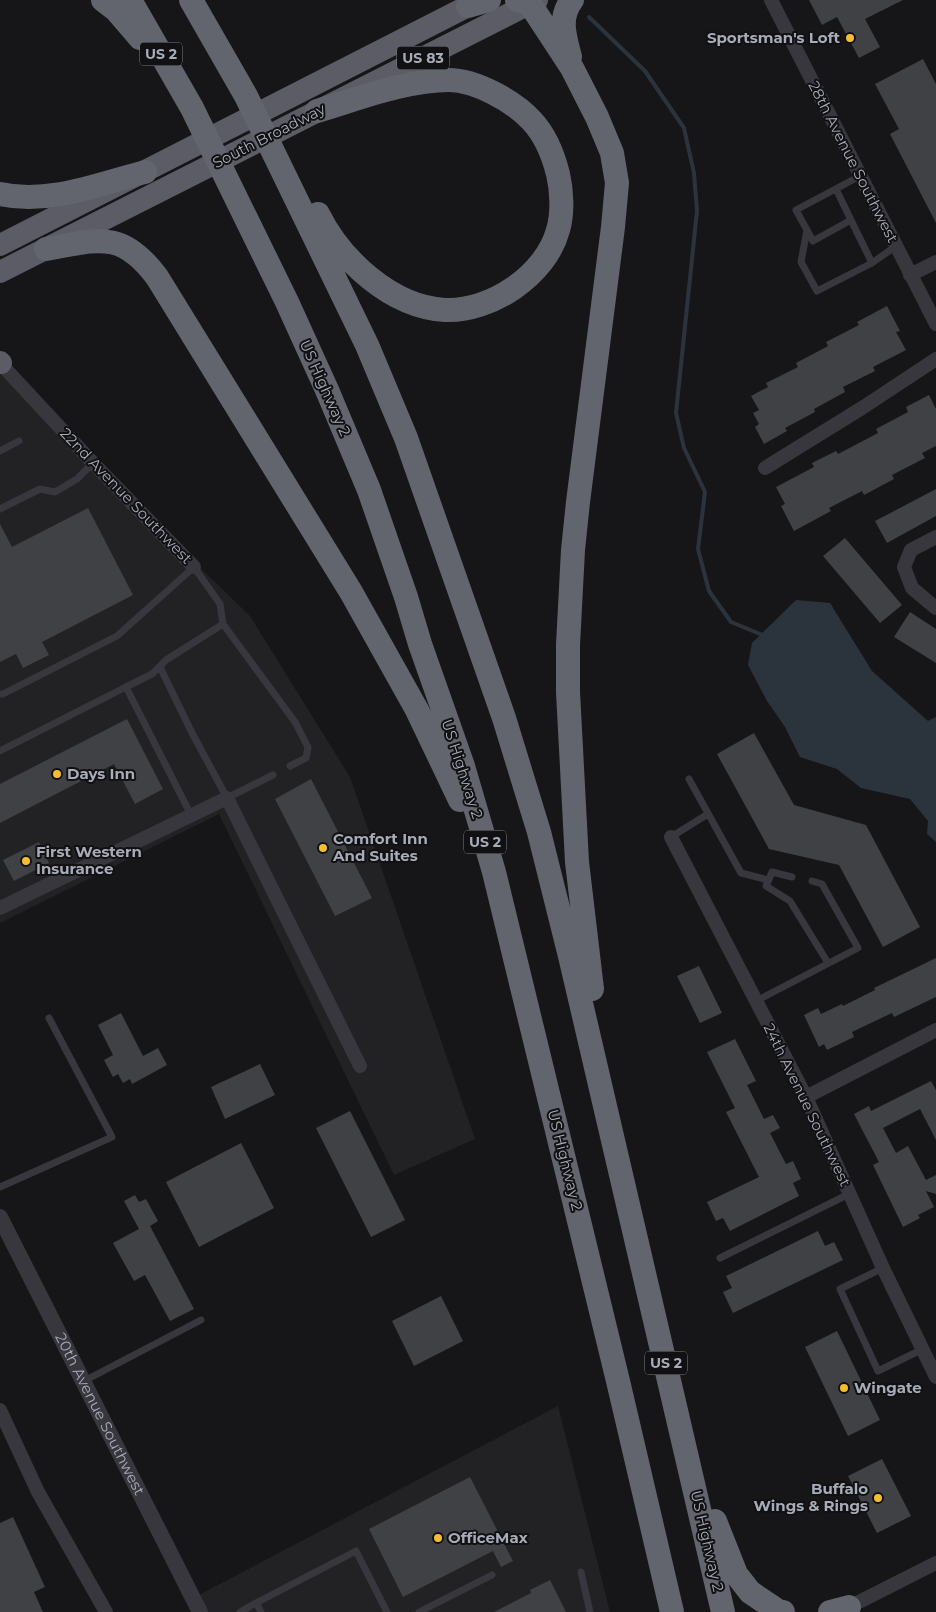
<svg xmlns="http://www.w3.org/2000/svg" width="936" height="1612" viewBox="0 0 936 1612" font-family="Montserrat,sans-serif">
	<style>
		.built { fill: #222225 }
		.water { fill: #2b343c }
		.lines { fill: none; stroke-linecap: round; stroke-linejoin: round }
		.stream { stroke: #2b343c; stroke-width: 4 }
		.building { fill: #404145 }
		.service { stroke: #37373d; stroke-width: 7 }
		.minor { stroke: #37373d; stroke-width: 14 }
		.tertiary { stroke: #37373d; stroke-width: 16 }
		.trunk { stroke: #5b5c65; stroke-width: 22 }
		.motorway { stroke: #63656e; stroke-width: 24 }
		.poi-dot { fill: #f5bd30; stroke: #111113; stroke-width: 2 }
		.labels { text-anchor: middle; stroke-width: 4; stroke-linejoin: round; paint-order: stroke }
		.shield { fill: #111113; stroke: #7a7e86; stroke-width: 1 }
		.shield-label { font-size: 14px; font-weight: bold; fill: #a7acb8 }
		.poi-label { font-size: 15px; font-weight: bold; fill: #a7acb8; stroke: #111113; text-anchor: start }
		.street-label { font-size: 15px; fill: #a7acb8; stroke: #111113 }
	</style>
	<rect width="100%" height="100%" fill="#161618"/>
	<path class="built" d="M0,373L250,616L350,777L475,1139L394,1175L219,814L0,923Z
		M558,1406L610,1612H202L195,1597Z"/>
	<path class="water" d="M796,600L830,603L872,671L928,721L936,717V842L927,834L928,821L910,799L861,788L837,769L800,757L785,727L767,701L748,665L752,643Z"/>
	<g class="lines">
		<path class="stream" d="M589,17L645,71L684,128L694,173L697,211L676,413L684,448L705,492L698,549L709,591L731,622L765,636"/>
	</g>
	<path class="building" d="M809,0H903L865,19L880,47L859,58L837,17L822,25Z
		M923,59L936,84V223L890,134L899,129L875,84Z
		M887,306L900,331L896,332L906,350L873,367L875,371L843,387L845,392L814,409L815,412L785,428L787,431L764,444L755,427L759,424L753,413L759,410L751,396L768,387L766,383L798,367L796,363L828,346L826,342L859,325L857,322Z
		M929,395L936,409V446L922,453L925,458L892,475L894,479L864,495L862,491L829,508L831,511L794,531L781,506L785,504L776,487L814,467L812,463L836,451L838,454L878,433L876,429L908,412L906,407Z
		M936,489V516L887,543L875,521Z
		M88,508L133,595L42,642L49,655L23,668L16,654L0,662V524L12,547Z
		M845,538L902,605L880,623L823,556Z
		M910,612L936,629V663L894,637Z
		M127,719L163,789L135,804L114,764L0,823V784Z
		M754,733L794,805L866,825L920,927L883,947L839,865L769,849L717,754Z
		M311,779L372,898L335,916L275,799Z
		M39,842L49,863L14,881L3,860Z
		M936,958V997L894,1017L892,1013L852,1032L854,1037L827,1050L824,1044L819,1047L804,1015L818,1008L821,1014L842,1004L843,1006L875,990L874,988Z
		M699,966L722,1013L700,1023L677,976Z
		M121,1013L143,1056L158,1048L167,1065L132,1084L130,1079L123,1083L118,1074L113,1077L104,1060L113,1055L98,1025Z
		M735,1039L756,1081L747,1085L764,1119L773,1115L780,1128L770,1133L786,1164L793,1161L801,1179L793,1183L799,1196L730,1231L723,1218L716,1221L707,1202L759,1177L726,1112L735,1108L707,1052Z
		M260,1064L275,1095L225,1119L211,1087Z
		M931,1081L936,1090V1140L920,1109L883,1128L896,1153L908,1146L926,1180L936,1175V1194L926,1191L934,1207L918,1215L920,1218L903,1227L873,1165L879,1162L854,1114L869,1106L871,1111Z
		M350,1111L405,1220L371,1237L316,1128Z
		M241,1143L274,1208L199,1247L166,1182Z
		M135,1195L139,1202L146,1199L158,1221L150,1226L194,1309L170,1321L145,1275L134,1281L113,1243L139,1229L124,1201Z
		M818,1231L825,1246L834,1242L843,1260L733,1313L723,1292L732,1288L726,1276Z
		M441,1296L463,1341L414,1366L392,1321Z
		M837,1331L880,1420L848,1436L805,1347Z
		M882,1459L911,1516L877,1533L848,1476Z
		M470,1477L513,1561L501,1567L493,1551L403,1597L369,1529Z
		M13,1517L45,1587L34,1592L43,1612H0V1523Z
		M550,1580L566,1612H494L531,1593L530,1590Z"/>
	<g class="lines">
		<path class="service" d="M836,189L851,220L813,241L796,210L860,176
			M851,220L872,263
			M807,230L801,262L817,291L872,263L896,246
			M0,451L19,441
			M0,509L40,489L55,492L77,479L93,463
			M160,667L191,731L227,798L273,775
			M126,687L152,674L166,660L223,624
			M0,694H3L117,636L194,567L220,604L223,624L295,722L308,747L306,758L290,766
			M0,751L126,687L191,815
			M689,779L741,873L768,880
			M671,837L708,814
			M792,877L772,872L766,886L790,901L828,963
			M756,1001L858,948L822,884L812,881
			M0,1187L112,1137L49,1018
			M720,1258L849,1194
			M883,1268L840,1289L878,1371L923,1349
			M84,1381L201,1320
			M581,1572L590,1612
			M256,1603L356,1551L387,1612
			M240,1612L256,1603L261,1612
			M419,1612L492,1575"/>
		<path class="minor" d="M771,0L936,324
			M910,275L936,262
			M0,363L93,463L194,567
			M765,468L862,408L936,359
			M936,537L911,550L904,567L912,588L936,608
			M671,837L806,1097L883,1268L936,1377
			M0,908L227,798L360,1066
			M806,1097L936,1030
			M0,1410L38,1492L106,1612
			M849,1607L936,1563"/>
		<path class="tertiary" id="s1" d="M0,1217L200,1612"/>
		<path class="trunk" d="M0,245L480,0
			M0,272L537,0
			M0,362L1,363"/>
		<path class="motorway" d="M103,0L116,10L140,38
			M130,0L192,108L287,302L327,390L369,490L406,597L420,644L463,766L494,872L618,1381L672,1612
			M191,0L246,96L367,345L406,438L504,718L539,832L570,956L723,1612
			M517,0L530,4L572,68L597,117L612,153L617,183L613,227L578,502L573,550L568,645V692L577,862L592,989
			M468,6L489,0
			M570,57C565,37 558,18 572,0
			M317,111C358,99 406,80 449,80C475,80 514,101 532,121C546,136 553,154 558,174C562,191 563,213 558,230C546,275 491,312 445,310C391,307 341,260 318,214
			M0,194C48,205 99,184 145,172
			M46,249C98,240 121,229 157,277L351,592L417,710L460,800
			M715,1521L736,1574L750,1592L778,1611L783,1612
			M830,1612L849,1607"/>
	</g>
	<g class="poi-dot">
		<circle cx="850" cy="38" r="5"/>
		<circle cx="57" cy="774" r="5"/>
		<circle cx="323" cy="848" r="5"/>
		<circle cx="26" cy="861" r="5"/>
		<circle cx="844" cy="1388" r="5"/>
		<circle cx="878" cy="1498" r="5"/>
		<circle cx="438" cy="1538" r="5"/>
	</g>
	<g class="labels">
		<g class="shield">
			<rect x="140" y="42.5" width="42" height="23" rx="4"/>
			<rect x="397" y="46.5" width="52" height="23" rx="4"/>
			<rect x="464" y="830.5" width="42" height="23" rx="4"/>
			<rect x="645" y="1351.5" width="42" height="23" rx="4"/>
		</g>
		<g class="shield-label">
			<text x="161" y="59">US 2</text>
			<text x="423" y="63">US 83</text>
			<text x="485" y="847">US 2</text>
			<text x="666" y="1368">US 2</text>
		</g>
		<g class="poi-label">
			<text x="840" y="43" text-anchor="end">Sportsman's Loft</text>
			<text x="67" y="779">Days Inn</text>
			<text x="333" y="844">Comfort Inn<tspan x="333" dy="17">And Suites</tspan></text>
			<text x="36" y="857">First Western<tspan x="36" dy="17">Insurance</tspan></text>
			<text x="854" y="1393">Wingate</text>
			<text x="868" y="1494" text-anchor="end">Buffalo<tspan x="868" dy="17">Wings &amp; Rings</tspan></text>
			<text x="448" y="1543">OfficeMax</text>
		</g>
		<g class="street-label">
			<text transform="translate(269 136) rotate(-27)" y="5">South Broadway</text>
			<text transform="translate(853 162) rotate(63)" y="5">28th Avenue Southwest</text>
			<text transform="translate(325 388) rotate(66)" y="5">US Highway 2</text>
			<text transform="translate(126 496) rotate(46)" y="5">22nd Avenue Southwest</text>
			<text transform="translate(462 769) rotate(72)" y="5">US Highway 2</text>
			<text transform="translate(807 1105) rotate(64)" y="5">24th Avenue Southwest</text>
			<text transform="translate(565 1160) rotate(76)" y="5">US Highway 2</text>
			<text dy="5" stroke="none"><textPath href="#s1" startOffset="221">20th Avenue Southwest</textPath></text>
			<text transform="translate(707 1541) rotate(77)" y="5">US Highway 2</text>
		</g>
	</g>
</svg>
